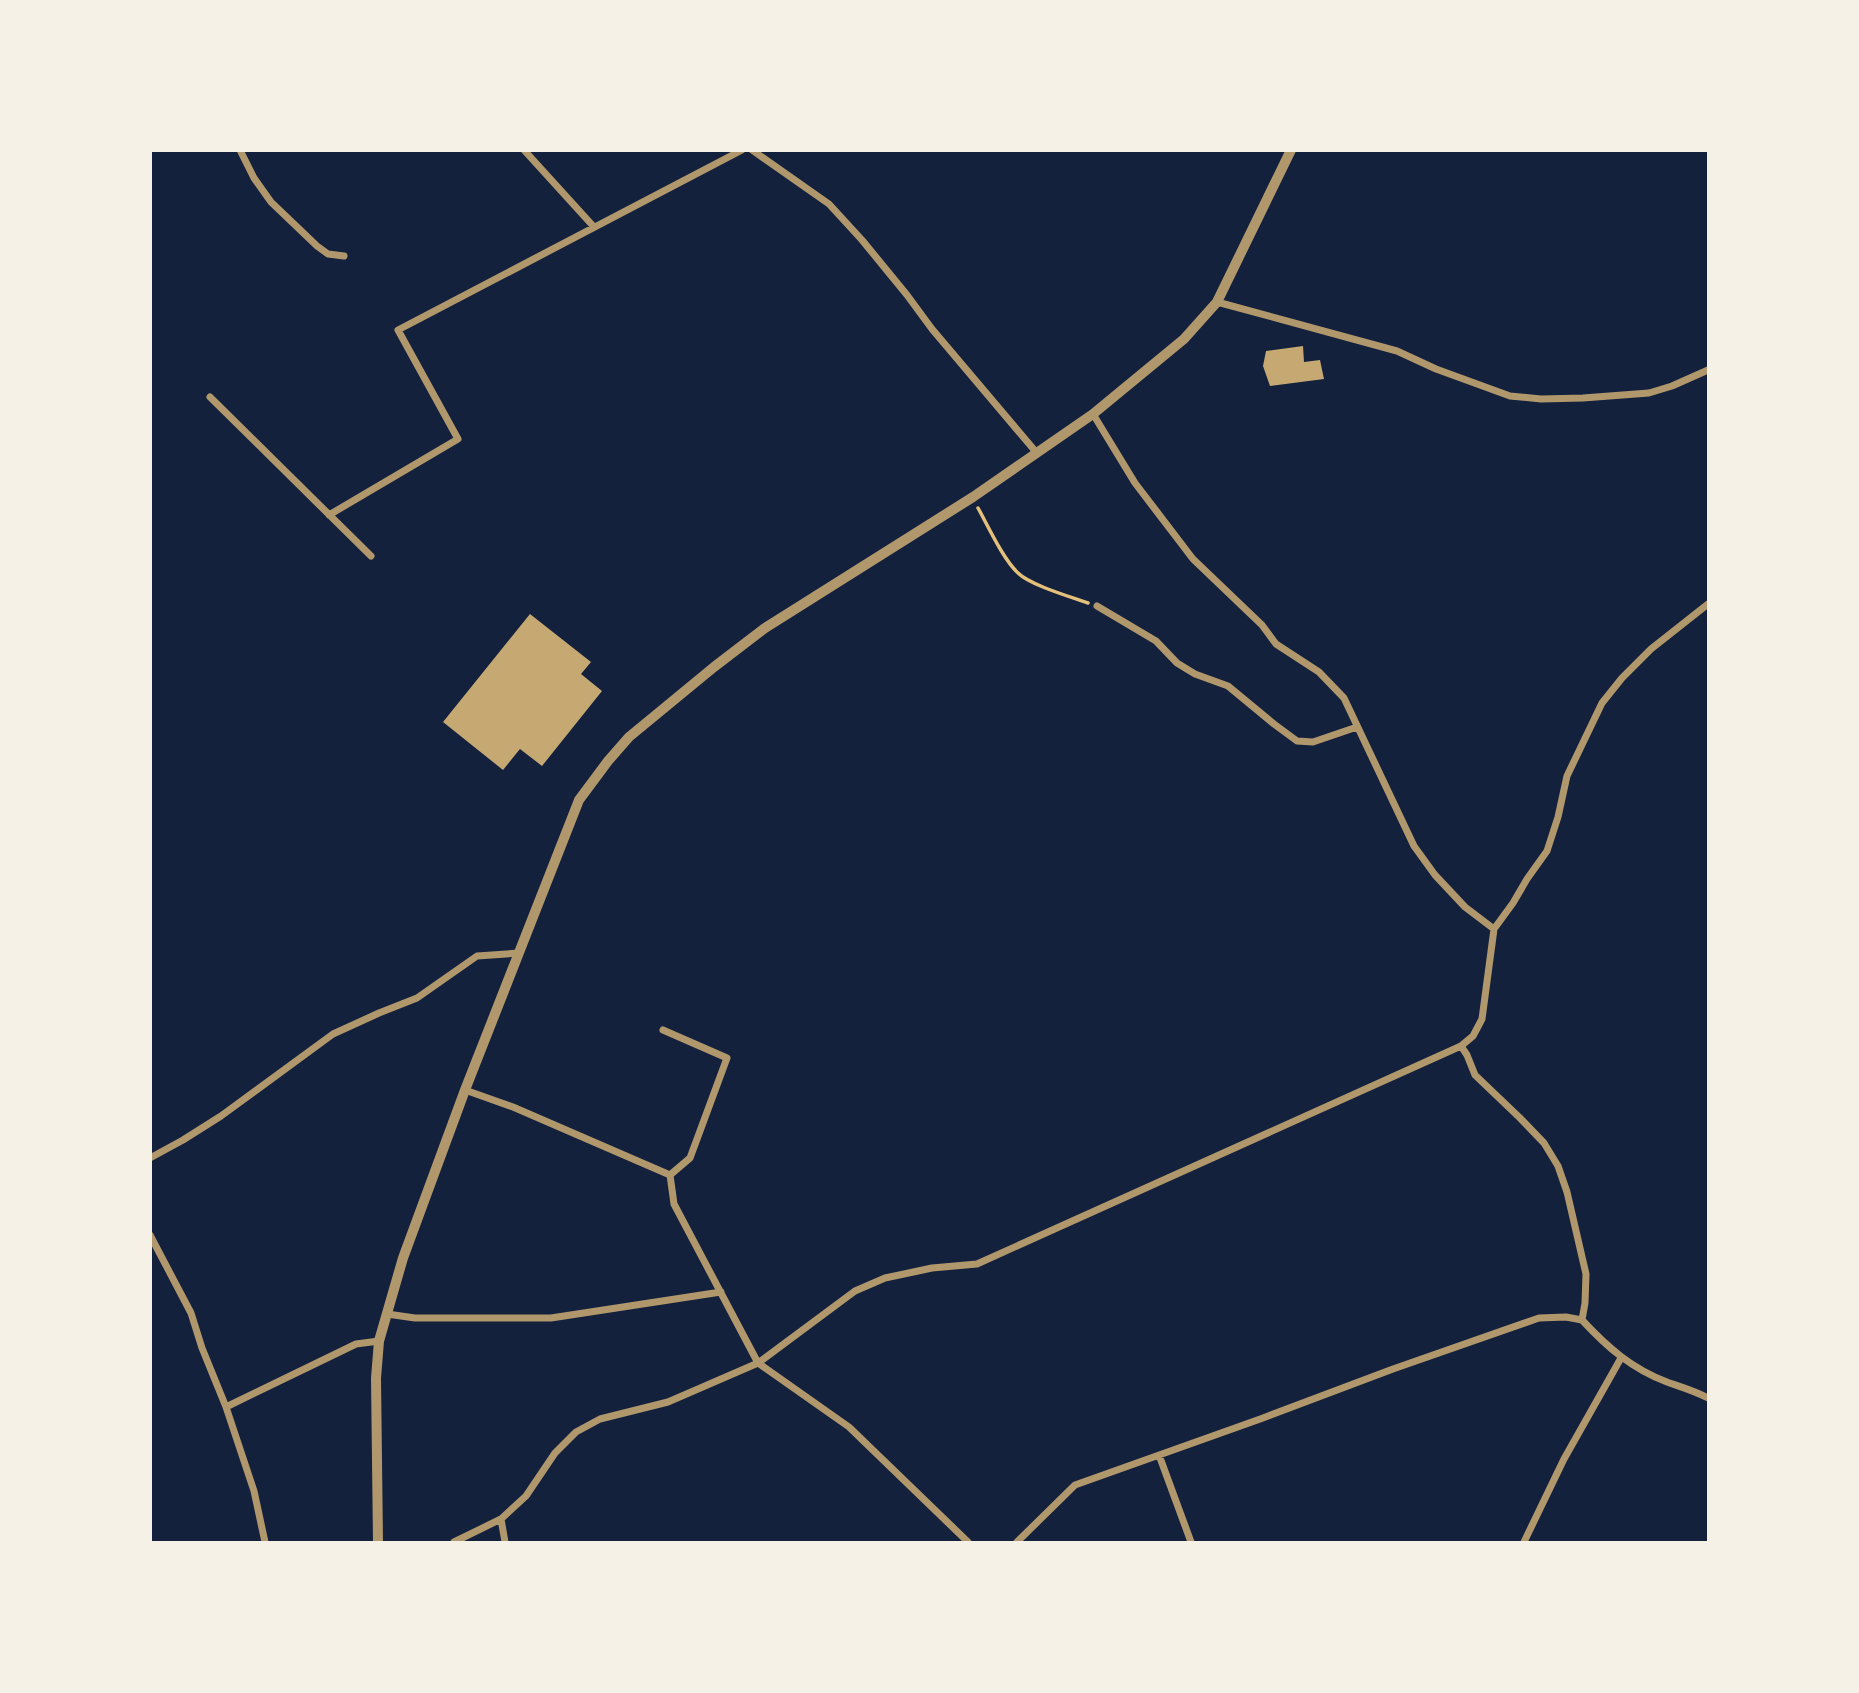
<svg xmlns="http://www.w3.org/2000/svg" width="1859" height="1693" viewBox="0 0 1859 1693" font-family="Jost,sans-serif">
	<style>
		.building { fill: #c6a872 }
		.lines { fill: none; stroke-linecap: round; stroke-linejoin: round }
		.path { stroke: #e5c07b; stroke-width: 3.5 }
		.minor { stroke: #b1986c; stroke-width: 7 }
		.tertiary { stroke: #b1986c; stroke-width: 10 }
	</style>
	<rect width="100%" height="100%" fill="#14213d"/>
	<path class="building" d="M1303,346L1304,362L1320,360L1324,379L1270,386L1263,366L1266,351Z
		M530,614L591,662L581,674L602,691L542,766L520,749L503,770L443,722Z"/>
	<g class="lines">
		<path class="path" d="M978,508C988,526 1003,559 1018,573C1030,585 1071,597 1088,603"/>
		<path class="minor" d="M240,150L254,178L271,202L317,246L328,254L344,256
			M524,150L594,227
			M752,150L829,204L862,240L907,295L932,329L1036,452
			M1217,302L1397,351L1436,369L1510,396L1541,399L1583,398L1649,393L1672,386L1708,370
			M210,397L371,556
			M1093,414L1135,483L1193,559L1262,625L1276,644L1319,672L1344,698L1414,846L1435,875L1465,907L1494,929
			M329,515L458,439L398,330L742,150
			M1097,606L1156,641L1177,663L1195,674L1228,686L1274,724L1297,741L1313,742L1357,727
			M663,1030L727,1058L690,1158L670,1175
			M1461,1046L1467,1055L1475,1075L1520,1118L1544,1143L1558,1166L1567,1192L1586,1274L1585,1303L1582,1320C1607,1347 1632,1369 1667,1382C1681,1387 1695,1391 1708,1398
			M465,1090L513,1107L670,1175
			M150,1158L183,1140L221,1116L333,1034L379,1013L417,998L477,956L519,953
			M670,1175L674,1204L758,1363L849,1427L968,1542
			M150,1235L191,1313L202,1348L226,1407L254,1491L265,1542
			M387,1314L415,1318H551L721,1292
			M226,1407L356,1344L379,1341
			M1159,1455L1191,1542
			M454,1542L501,1519
			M505,1542L501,1519L526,1496L555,1453L576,1432L600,1419L668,1402L758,1363L855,1291L885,1278L932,1268L977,1264L1461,1046L1473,1036L1482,1019L1494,929L1513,903L1527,879L1547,851L1558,817L1567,776L1602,703L1622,678L1651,649L1708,604
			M1017,1542L1075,1485L1263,1418L1393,1369L1539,1318L1566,1317L1582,1320
			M1524,1542L1564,1459L1621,1358"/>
		<path class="tertiary" d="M378,1542L376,1378L379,1341L403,1258L465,1090L579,800L608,761L629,737L714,667L765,628L973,497L1093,414L1184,339L1217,302L1291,150"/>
	</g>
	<rect width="1859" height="1693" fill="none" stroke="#f6f1e7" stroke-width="304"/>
</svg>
